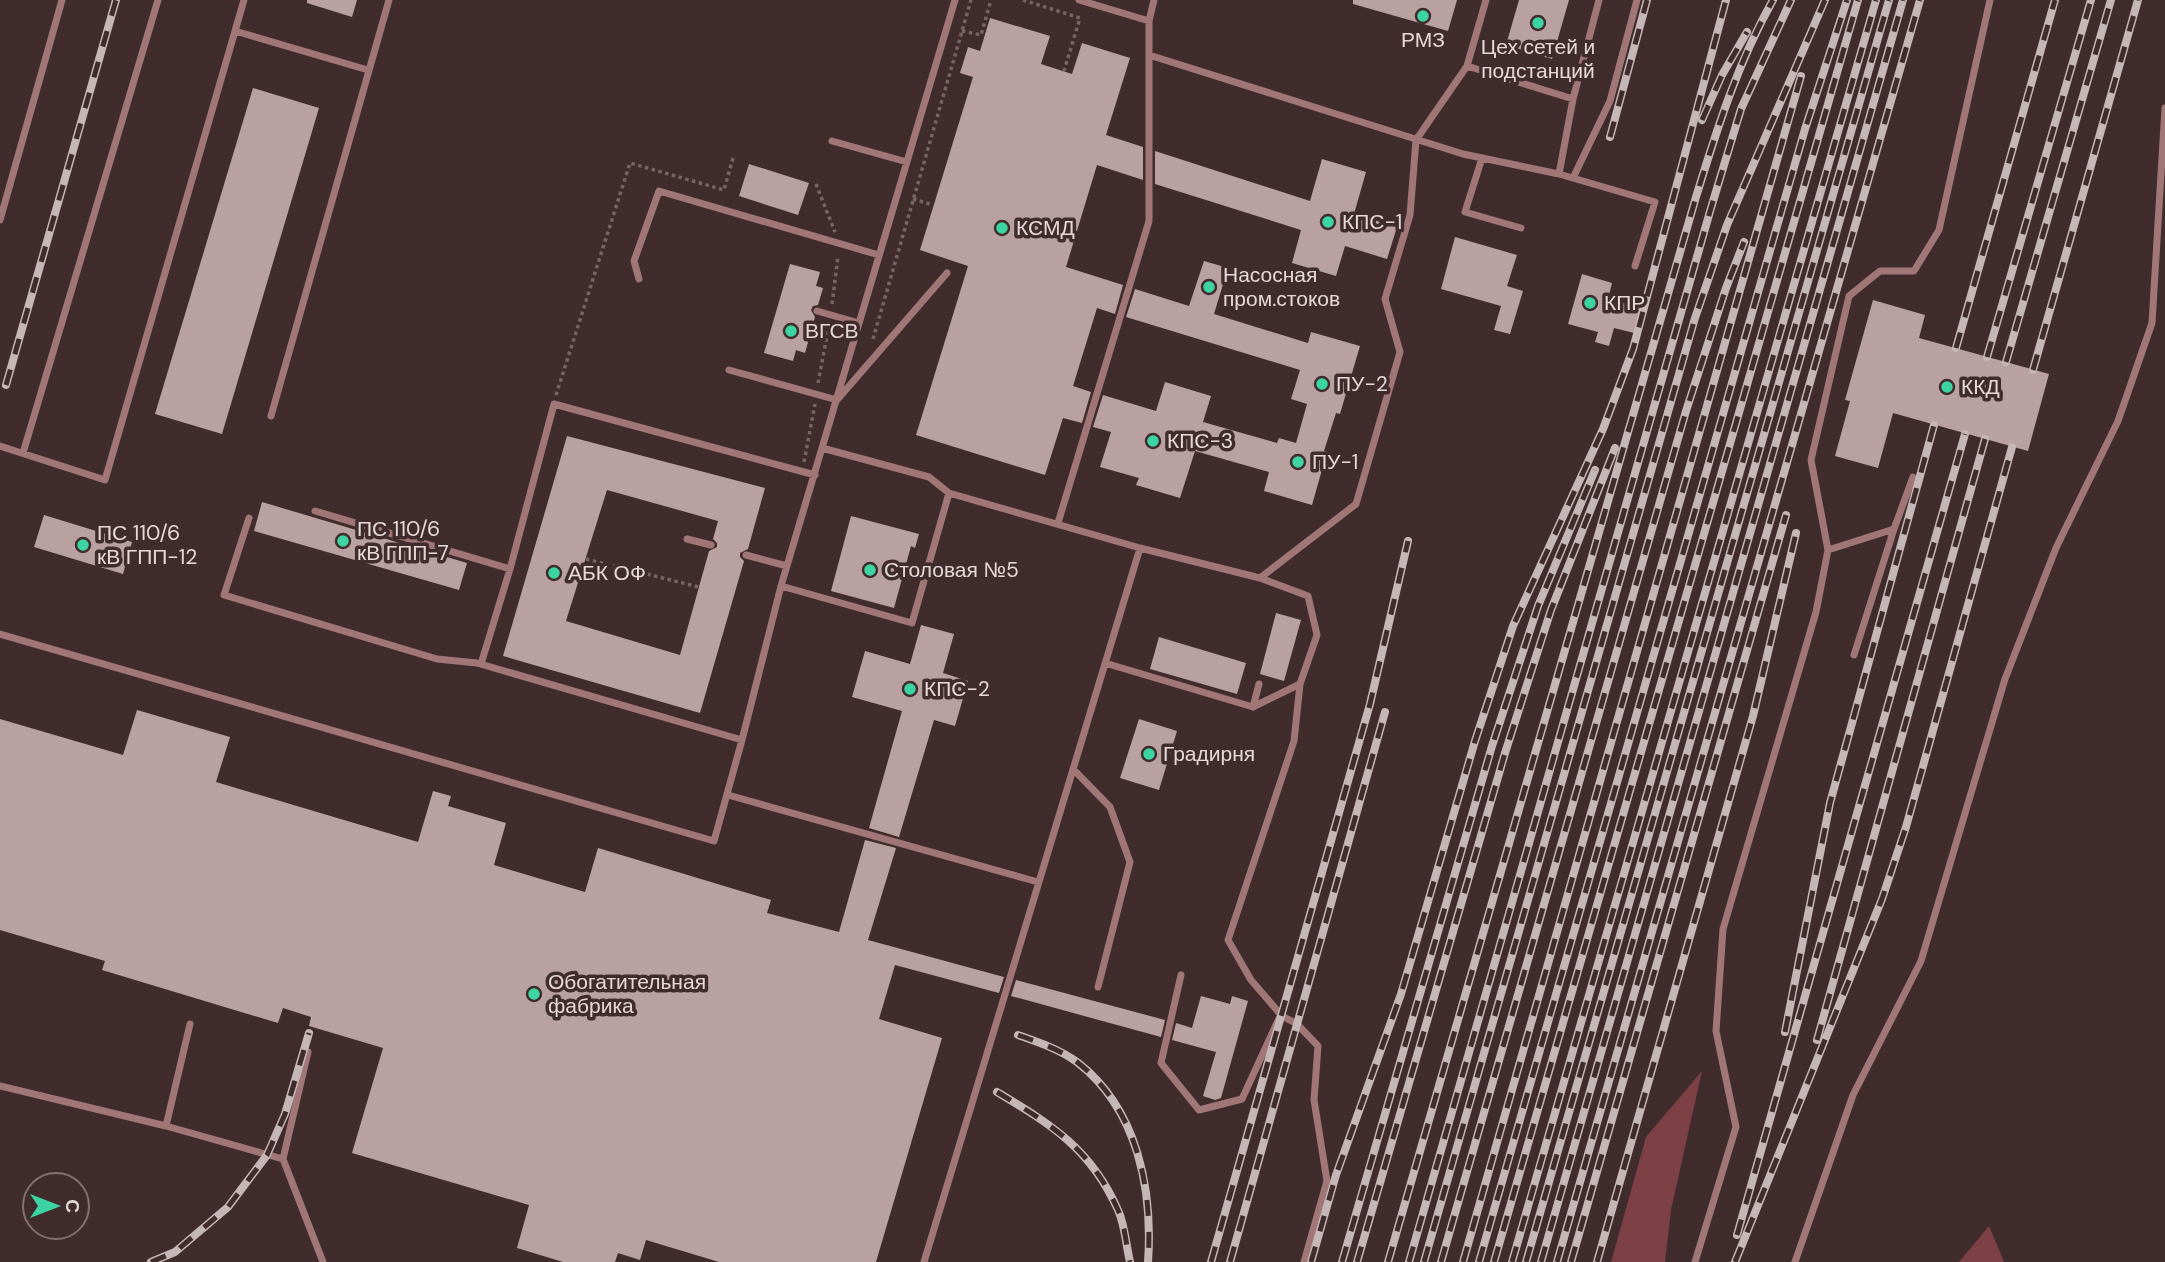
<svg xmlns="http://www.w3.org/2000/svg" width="2165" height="1262" viewBox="0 0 2165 1262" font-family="'DM Sans',sans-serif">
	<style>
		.green { fill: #7d4044 }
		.building { fill: #baa1a1; fill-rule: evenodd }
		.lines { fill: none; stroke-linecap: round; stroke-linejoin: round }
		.path { stroke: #776566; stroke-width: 3.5; stroke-dasharray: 3.5 3.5; stroke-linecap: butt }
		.lane { stroke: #a17677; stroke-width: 7 }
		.rail-casing { stroke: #c5b6b7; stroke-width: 8 }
		.rail { stroke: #402c2d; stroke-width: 5; stroke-dasharray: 16; stroke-linecap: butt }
		.poi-dot { fill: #3dd4a3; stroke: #402c2d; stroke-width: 2.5 }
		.labels { text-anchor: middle; stroke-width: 7; stroke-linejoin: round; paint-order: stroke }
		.poi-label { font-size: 21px; fill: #e5d8d8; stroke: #402c2d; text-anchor: start }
	</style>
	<rect width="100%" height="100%" fill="#402c2d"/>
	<path class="green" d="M1702,1071L1671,1210L1665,1262H1611L1646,1137Z
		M1989,1226L2004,1262H1959Z"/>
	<path class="building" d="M307,0H357L352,17L307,3Z
		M1353,0H1457L1448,31L1353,4Z
		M1519,0H1569L1552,59L1506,45Z
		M990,18L1050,36L1041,64L1072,74L1082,43L1130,58L1106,135L1143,147V180L1097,165L1066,267L1123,285L1115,314L1097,308L1073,386L1091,392L1082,423L1063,418L1045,475L916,435L968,266L920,250L973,77L960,73L968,47L980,51Z
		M253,88L319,108L222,434L155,414Z
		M1155,151L1310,201L1322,159L1366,172L1354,214L1397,227L1387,259L1345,246L1336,276L1292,263L1301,230L1155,184Z
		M749,164L809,183L798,215L739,196Z
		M1455,237L1517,255L1507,286L1523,291L1510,334L1494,330L1501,306L1441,289Z
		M1204,261L1228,268L1214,314L1308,343L1311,332L1360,346L1340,414L1336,413L1324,451L1327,452L1312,505L1264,491L1269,472L1195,451L1180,498L1136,485L1139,478L1100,467L1111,432L1093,427L1103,395L1156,411L1165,382L1211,396L1203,422L1277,443L1279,438L1296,443L1307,404L1291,399L1300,370L1126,317L1135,289L1189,306Z
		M790,264L820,272L816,286L823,288L818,305L813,306L811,310L815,317L805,353L796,350L793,361L764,353Z
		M1582,274L1612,283L1608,299L1641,308L1634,333L1614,328L1609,346L1595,342L1598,332L1568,324Z
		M1873,300L1925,315L1919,338L2049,374L2028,451L1893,413L1878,468L1835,456L1850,401L1845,400Z
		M567,436L765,488L748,549L740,553V557L744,561L700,713L503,656ZM607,490L718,521L713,539L717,543V547L709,551L680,655L566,621Z
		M262,502L467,563L459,590L254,531Z
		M44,515L132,542L123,574L34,547Z
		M851,516L919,534L915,548L911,546L894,608L831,591Z
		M1276,613L1301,620L1284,681L1260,674Z
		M921,625L954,634L943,673L968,681L955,726L934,720L899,837L869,828L902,711L852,697L865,651L910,664Z
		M1159,637L1246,663L1237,694L1150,669Z
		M137,710L230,737L216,782L418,842L433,791L451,796L448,806L506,823L494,865L585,892L598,848L771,900L767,913L839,932L865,840L896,848L868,940L1004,977L999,993L895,965L879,1019L942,1038L876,1262H719L646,1240L640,1260L618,1253L615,1262H563L517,1248L529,1205L352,1153L383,1048L309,1026L311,1017L283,1008L278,1023L102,970L105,961L0,930V719L123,755Z
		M1139,719L1177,731L1159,790L1120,778Z
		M1016,980L1165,1020L1161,1037L1011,996Z
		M1201,996L1230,1004L1232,996L1248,1001L1221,1098L1215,1100L1203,1096L1216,1052L1172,1040L1176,1023L1192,1028Z"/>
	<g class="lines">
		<path class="path" d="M1023,0L1080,18L1064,71
			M962,31L981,35L991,0
			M816,184L835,232
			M913,199L933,205
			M832,304L838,256
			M873,339L971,0
			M818,383L829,325
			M556,395L630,163L724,190L733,158
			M804,462L815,404
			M586,559L699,587"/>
		<path class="lane" d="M1149,21L1154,0
			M235,31L368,70
			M1149,55L1463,154L1559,174L1655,202L1635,266
			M1467,66L1573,99
			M832,141L907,162
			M1482,158L1465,212L1521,228
			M1559,174L1573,99L1599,0
			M1573,178L1610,101L1637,0
			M0,220L62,0
			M639,279L634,261L659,191L879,255
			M817,311L859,323
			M729,370L837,400L947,273
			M271,416L389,0
			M0,446L105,480L244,0
			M822,448L929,477L949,493L1140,548L1260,578L1308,596L1317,635L1300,684L1253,707
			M23,453L158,0
			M315,511L510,569
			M249,518L224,595L437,659L477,663L742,740L781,586L955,0
			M1058,523L1149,221V21L1079,0
			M687,539L711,545
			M1828,550L1811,460L1849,296L1880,271H1914L1939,230L1990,0
			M746,555L787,566
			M1260,578L1356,504L1400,352L1385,299L1410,215L1416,140L1467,66L1486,0
			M781,586L912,623L949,493
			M0,634L714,841L742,740
			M1854,655L1894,529
			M1105,663L1253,707L1259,684
			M481,664L510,569L554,404L815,475
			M1300,684L1294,741L1228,940L1251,980L1282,1016L1297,1024L1318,1046L1314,1100L1327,1181L1304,1262
			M1073,769L1110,807L1130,862L1098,987
			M728,795L1038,882
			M1181,975L1161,1063L1199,1110L1242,1099L1281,1014
			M0,1086L166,1126L283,1159L323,1262
			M166,1126L190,1024
			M283,1159L308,1052
			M924,1262L1140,548
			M1695,1262L1736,1127L1716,1031L1723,929L1816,612L1828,550L1894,529L1913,477
			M1795,1262L1853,1095L1921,961L2005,679L2056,548L2118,421L2152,323L2165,108"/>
		<g class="rail-casing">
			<path id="rail" d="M1702,120L1722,75L1747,32
				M1610,137L1647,0
				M1956,348L2055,0
				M1987,357L2091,0
				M2006,362L2111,0
				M2033,370L2138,0
				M6,385L116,0
				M1785,1032L1830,803L1934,425
				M1018,1035C1038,1042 1059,1049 1077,1062C1138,1109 1153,1190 1148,1262
				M1817,1040L1985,439
				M997,1092C1052,1125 1091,1149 1118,1210C1125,1225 1126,1245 1130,1262
				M1737,1235L1965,434
				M151,1262L175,1252L228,1207L267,1155L285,1114L309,1033
				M1211,1262L1370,704L1408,541
				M1230,1262L1385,712
				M1311,1262L1336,1175L1401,994L1475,741L1513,626L1603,429L1633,349L1726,0
				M1342,1262L1492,746L1538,606L1595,470
				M1357,1262L1505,753L1551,610L1615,448
				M1388,1262L1696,197C1717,129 1738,62 1773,0
				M1409,1262L1711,208L1741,109L1791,0
				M1424,1262L1695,318L1727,225L1825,0
				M1441,1262L1686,411L1726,288L1744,242
				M1463,1262L1801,76
				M1479,1262L1805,129L1847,0
				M1494,1262L1858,0
				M1512,1262L1876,0
				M1526,1262L1889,0
				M1541,1262L1903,0
				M1557,1262L1920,0
				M1571,1262L1786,515
				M1597,1262L1753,716L1796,533
				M1735,1262L1882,899L1906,827L2012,447"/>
		</g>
		<use href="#rail" class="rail"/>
	</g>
	<g class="poi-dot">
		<circle cx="1423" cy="16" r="7"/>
		<circle cx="1538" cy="23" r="7"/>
		<circle cx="1328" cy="222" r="7"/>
		<circle cx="1002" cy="228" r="7"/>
		<circle cx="1209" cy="287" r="7"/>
		<circle cx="1590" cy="303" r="7"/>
		<circle cx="791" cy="331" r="7"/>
		<circle cx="1322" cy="384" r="7"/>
		<circle cx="1947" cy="387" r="7"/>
		<circle cx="1153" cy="441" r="7"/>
		<circle cx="1298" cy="462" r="7"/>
		<circle cx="343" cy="541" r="7"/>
		<circle cx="83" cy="545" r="7"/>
		<circle cx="870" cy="570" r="7"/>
		<circle cx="554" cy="573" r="7"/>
		<circle cx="910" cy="689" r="7"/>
		<circle cx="1149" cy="754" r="7"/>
		<circle cx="534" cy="994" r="7"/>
	</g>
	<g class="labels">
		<g class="poi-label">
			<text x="1423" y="47" text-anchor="middle">РМЗ</text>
			<text x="1538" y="54" text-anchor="middle">Цех сетей и<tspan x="1538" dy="24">подстанций</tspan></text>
			<text x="1342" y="229">КПС-1</text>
			<text x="1016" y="235">КСМД</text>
			<text x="1223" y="282">Насосная<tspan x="1223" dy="24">пром.стоков</tspan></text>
			<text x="1604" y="310">КПР</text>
			<text x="805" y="338">ВГСВ</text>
			<text x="1336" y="391">ПУ-2</text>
			<text x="1961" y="394">ККД</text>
			<text x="1167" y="448">КПС-3</text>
			<text x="1312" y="469">ПУ-1</text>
			<text x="357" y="536">ПС 110/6<tspan x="357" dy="24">кВ ГПП-7</tspan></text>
			<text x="97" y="540">ПС 110/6<tspan x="97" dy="24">кВ ГПП-12</tspan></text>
			<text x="884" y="577">Столовая №5</text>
			<text x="568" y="580">АБК ОФ</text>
			<text x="924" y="696">КПС-2</text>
			<text x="1163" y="761">Градирня</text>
			<text x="548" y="989">Обогатительная<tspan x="548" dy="24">фабрика</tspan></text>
		</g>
	</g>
	<g transform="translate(56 1206) rotate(90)"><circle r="33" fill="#402c2d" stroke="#827171" stroke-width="2"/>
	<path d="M0-5L12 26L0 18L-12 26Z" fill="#3dd4a3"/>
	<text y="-10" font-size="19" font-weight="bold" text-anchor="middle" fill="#e5d8d8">С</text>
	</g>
</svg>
